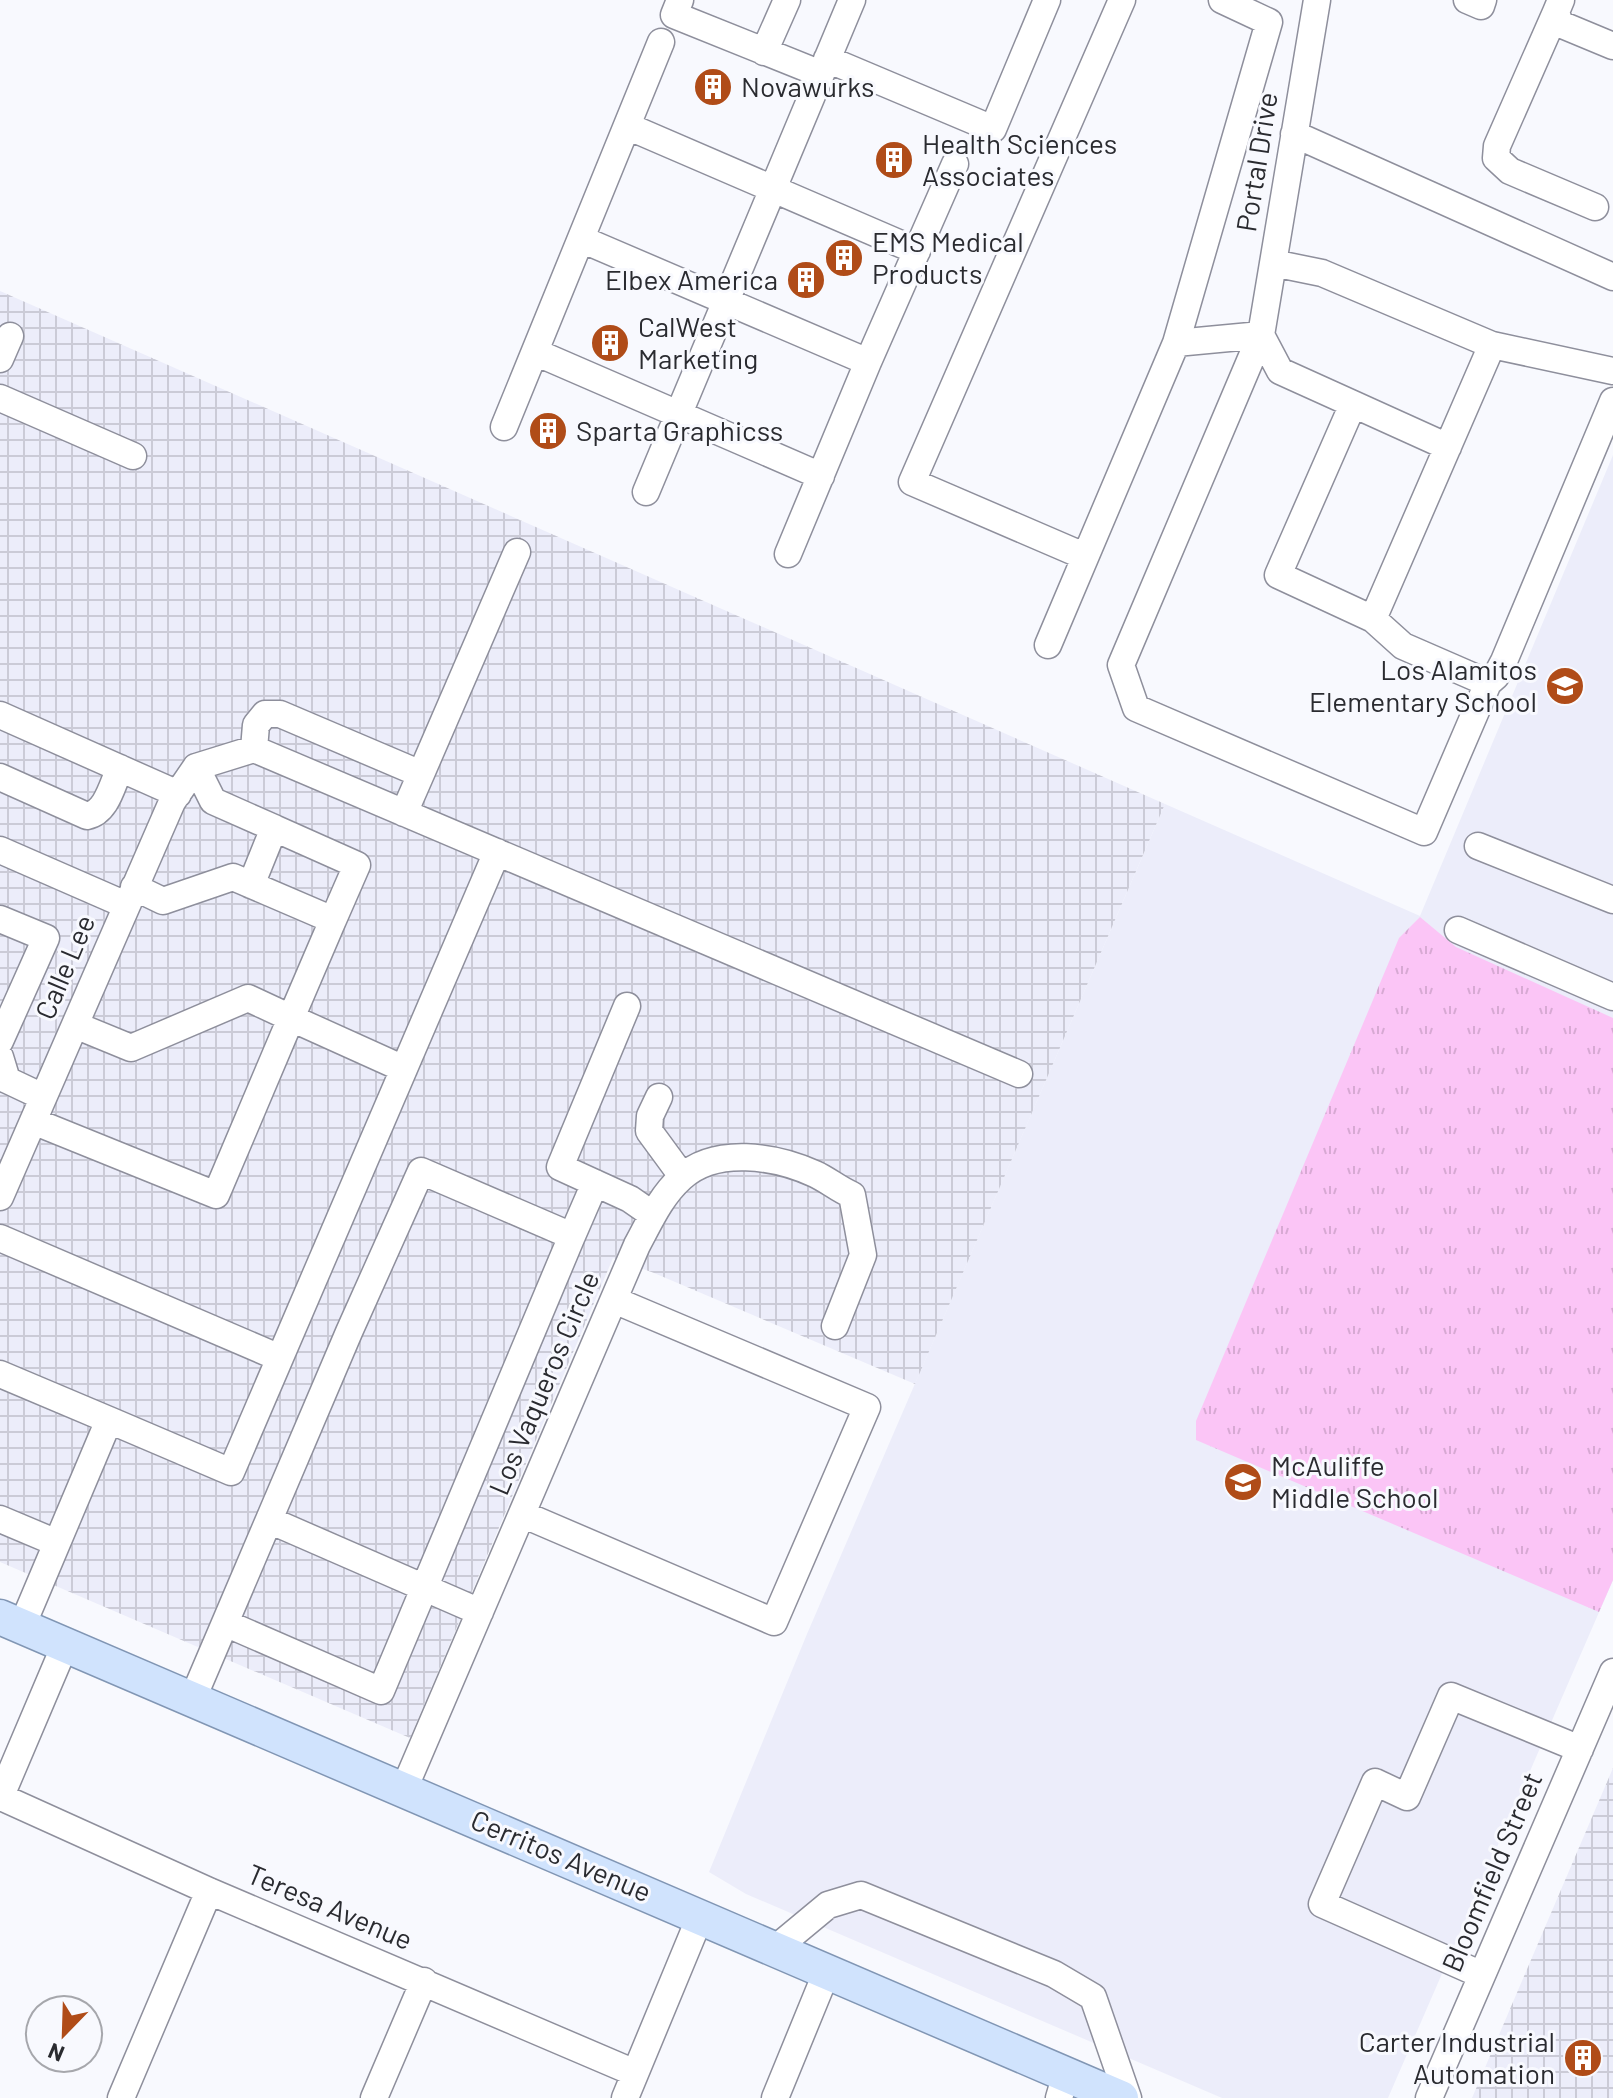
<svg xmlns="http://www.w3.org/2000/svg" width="1613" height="2098" viewBox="0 0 1613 2098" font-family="Barlow,sans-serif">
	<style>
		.built { fill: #ecedfa }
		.industrial { fill: url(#industrial-grid) }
		.grass { fill: url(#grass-tufts) }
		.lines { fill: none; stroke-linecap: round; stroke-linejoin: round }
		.minor-casing { stroke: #8e8f9c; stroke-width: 29 }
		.major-casing { stroke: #8196b4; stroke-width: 37 }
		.minor { stroke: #fff; stroke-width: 26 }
		.major { stroke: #d0e3fd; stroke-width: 34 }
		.labels { text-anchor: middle; stroke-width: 6; stroke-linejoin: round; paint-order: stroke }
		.poi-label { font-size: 28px; fill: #2a2b30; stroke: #f8f9fe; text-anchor: start }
		.street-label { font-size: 28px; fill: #2a2b30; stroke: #f8f9fe }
	</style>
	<defs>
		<pattern id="industrial-grid" width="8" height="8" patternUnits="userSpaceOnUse" patternTransform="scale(2)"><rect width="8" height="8" fill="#ecedfa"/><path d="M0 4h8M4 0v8" fill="none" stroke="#cbcbd7"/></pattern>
		<pattern id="grass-tufts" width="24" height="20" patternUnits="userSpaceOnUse" patternTransform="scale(2)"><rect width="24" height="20" fill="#fbc5f6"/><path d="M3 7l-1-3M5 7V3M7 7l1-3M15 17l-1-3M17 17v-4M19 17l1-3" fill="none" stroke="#d7a9d3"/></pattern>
	</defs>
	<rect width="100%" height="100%" fill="#f8f9fe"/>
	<path class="built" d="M1613,455V1580L1388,2098H1222L746,1894L709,1872L807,1634L1165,804L1420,916Z"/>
	<path class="industrial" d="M0,291L1165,804L915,1384L654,1273L613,1258L410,1738L0,1562Z
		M1613,1768V2098H1472Z"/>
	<path class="grass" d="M1420,917L1456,947L1613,1018V1580L1599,1612L1196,1440V1421L1399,938Z"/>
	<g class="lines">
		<g class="minor-casing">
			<path id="minor" d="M680,0L674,15L821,74
				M1317,0L1261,335L1121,665L1136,708L1424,832L1488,683L1403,646L1373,619
				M1467,0L1481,6L1483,0
				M1561,0L1556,12L1560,24L1613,46
				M1556,12L1497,146L1496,158L1510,171L1595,207
				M764,52L787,0
				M827,59L993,129L1047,0
				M627,126L917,251
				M1294,134L1613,277
				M581,239L868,362
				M1261,335L1280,371L1353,404L1278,575L1373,619L1492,345L1322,273L1273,263
				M1176,343L1269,22L1222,0
				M1492,345L1613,371
				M535,352L821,476
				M0,359L10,336
				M0,398L133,456
				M1353,404L1448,447
				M504,427L661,42
				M646,492L852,0
				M788,554L868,362L955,164
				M1084,556L912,482L1122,0
				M1048,645L1176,343L1261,335
				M1488,683L1496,676L1504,661L1613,401
				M0,715L178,794
				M254,749L256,725L265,714H280L421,774L404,813
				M196,767L254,749L1019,1074
				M196,767L213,801L274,828
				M421,774L517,552
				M0,777L87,816C107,812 112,785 120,768
				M1478,846L1613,900
				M0,850L126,905
				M251,885L274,828L357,865L333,920
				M134,887L163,901L233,877L333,920L291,1018L404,1069
				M0,919L46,938L0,1041
				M1458,930L1613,997
				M627,1006L560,1167L630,1199L653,1215
				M0,1057L7,1080L43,1097
				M659,1097L650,1116L649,1131L682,1176
				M33,1121L216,1195L291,1018L248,998L131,1048L75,1025
				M0,1197L172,802L196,767
				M572,1236L595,1183
				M0,1238L280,1358
				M0,1374L109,1420L22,1626
				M109,1420L231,1472L497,852
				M522,1514L774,1622L867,1407L614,1300
				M0,1519L57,1543
				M269,1520L480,1612
				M193,1698L349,1332L421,1171L572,1236L381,1691L225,1623
				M404,1789L637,1245C650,1221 661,1196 681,1178C715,1146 776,1156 815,1174C828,1180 838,1189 852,1195L863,1255L835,1326
				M1,1797L209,1891L635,2073
				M0,1798L65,1645
				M775,1949L828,1905L861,1895L1054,1974L1093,1997L1128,2098
				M1482,1975L1322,1904L1375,1782L1407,1797L1451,1696L1580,1749
				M121,2098L209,1891
				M374,2098L424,1981
				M625,2098L700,1917
				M775,2098L827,1971
				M1059,2098L1066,2074
				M1429,2098L1613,1672"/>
		</g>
		<g class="major-casing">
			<path id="major" d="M0,1617L1121,2098"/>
		</g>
		<use href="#minor" class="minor"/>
		<use href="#major" class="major"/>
	</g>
	<defs>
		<g id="building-disc" transform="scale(2)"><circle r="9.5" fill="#b04c18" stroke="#f8f9fe"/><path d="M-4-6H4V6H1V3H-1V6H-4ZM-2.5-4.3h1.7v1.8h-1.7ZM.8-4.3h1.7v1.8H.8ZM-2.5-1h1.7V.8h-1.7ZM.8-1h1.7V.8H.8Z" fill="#fff"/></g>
		<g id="school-disc" transform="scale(2)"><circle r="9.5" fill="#b04c18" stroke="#f8f9fe"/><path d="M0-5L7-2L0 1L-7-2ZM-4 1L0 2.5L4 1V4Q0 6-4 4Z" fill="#fff"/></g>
	</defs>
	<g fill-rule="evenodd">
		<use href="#building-disc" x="713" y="87"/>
		<use href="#building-disc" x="894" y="160"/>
		<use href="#building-disc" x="844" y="258"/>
		<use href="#building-disc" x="806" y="280"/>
		<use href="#building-disc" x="610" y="343"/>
		<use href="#building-disc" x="548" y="431"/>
		<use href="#school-disc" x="1565" y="686"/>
		<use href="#school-disc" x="1243" y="1482"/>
		<use href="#building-disc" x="1583" y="2058"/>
	</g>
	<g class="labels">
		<g class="poi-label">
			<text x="741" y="97">Novawurks</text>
			<text x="922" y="154">Health Sciences<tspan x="922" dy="32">Associates</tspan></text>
			<text x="872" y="252">EMS Medical<tspan x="872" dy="32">Products</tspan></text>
			<text x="778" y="290" text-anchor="end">Elbex America</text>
			<text x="638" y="337">CalWest<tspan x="638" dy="32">Marketing</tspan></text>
			<text x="576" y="441">Sparta Graphicss</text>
			<text x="1537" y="680" text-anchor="end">Los Alamitos<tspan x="1537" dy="32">Elementary School</tspan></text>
			<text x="1271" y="1476">McAuliffe<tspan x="1271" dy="32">Middle School</tspan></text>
			<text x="1555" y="2052" text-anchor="end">Carter Industrial<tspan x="1555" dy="32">Automation</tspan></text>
		</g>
		<g class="street-label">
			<text transform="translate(1257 162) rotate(-81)" y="10">Portal Drive</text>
			<text transform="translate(65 967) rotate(-67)" y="10">Calle Lee</text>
			<text transform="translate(544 1383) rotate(-67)" y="10">Los Vaqueros Circle</text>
			<text transform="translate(561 1856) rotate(23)" y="10">Cerritos Avenue</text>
			<text transform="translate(1492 1872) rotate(-67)" y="10">Bloomfield Street</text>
			<text transform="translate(330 1907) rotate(23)" y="10">Teresa Avenue</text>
		</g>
	</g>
	<g transform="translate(64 2034) rotate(203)"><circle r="38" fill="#f8f9fe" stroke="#a6a7ac" stroke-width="2"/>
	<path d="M0-6L14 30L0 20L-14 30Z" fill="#b04c18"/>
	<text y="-12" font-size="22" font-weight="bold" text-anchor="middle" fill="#2a2b30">N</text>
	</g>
</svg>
